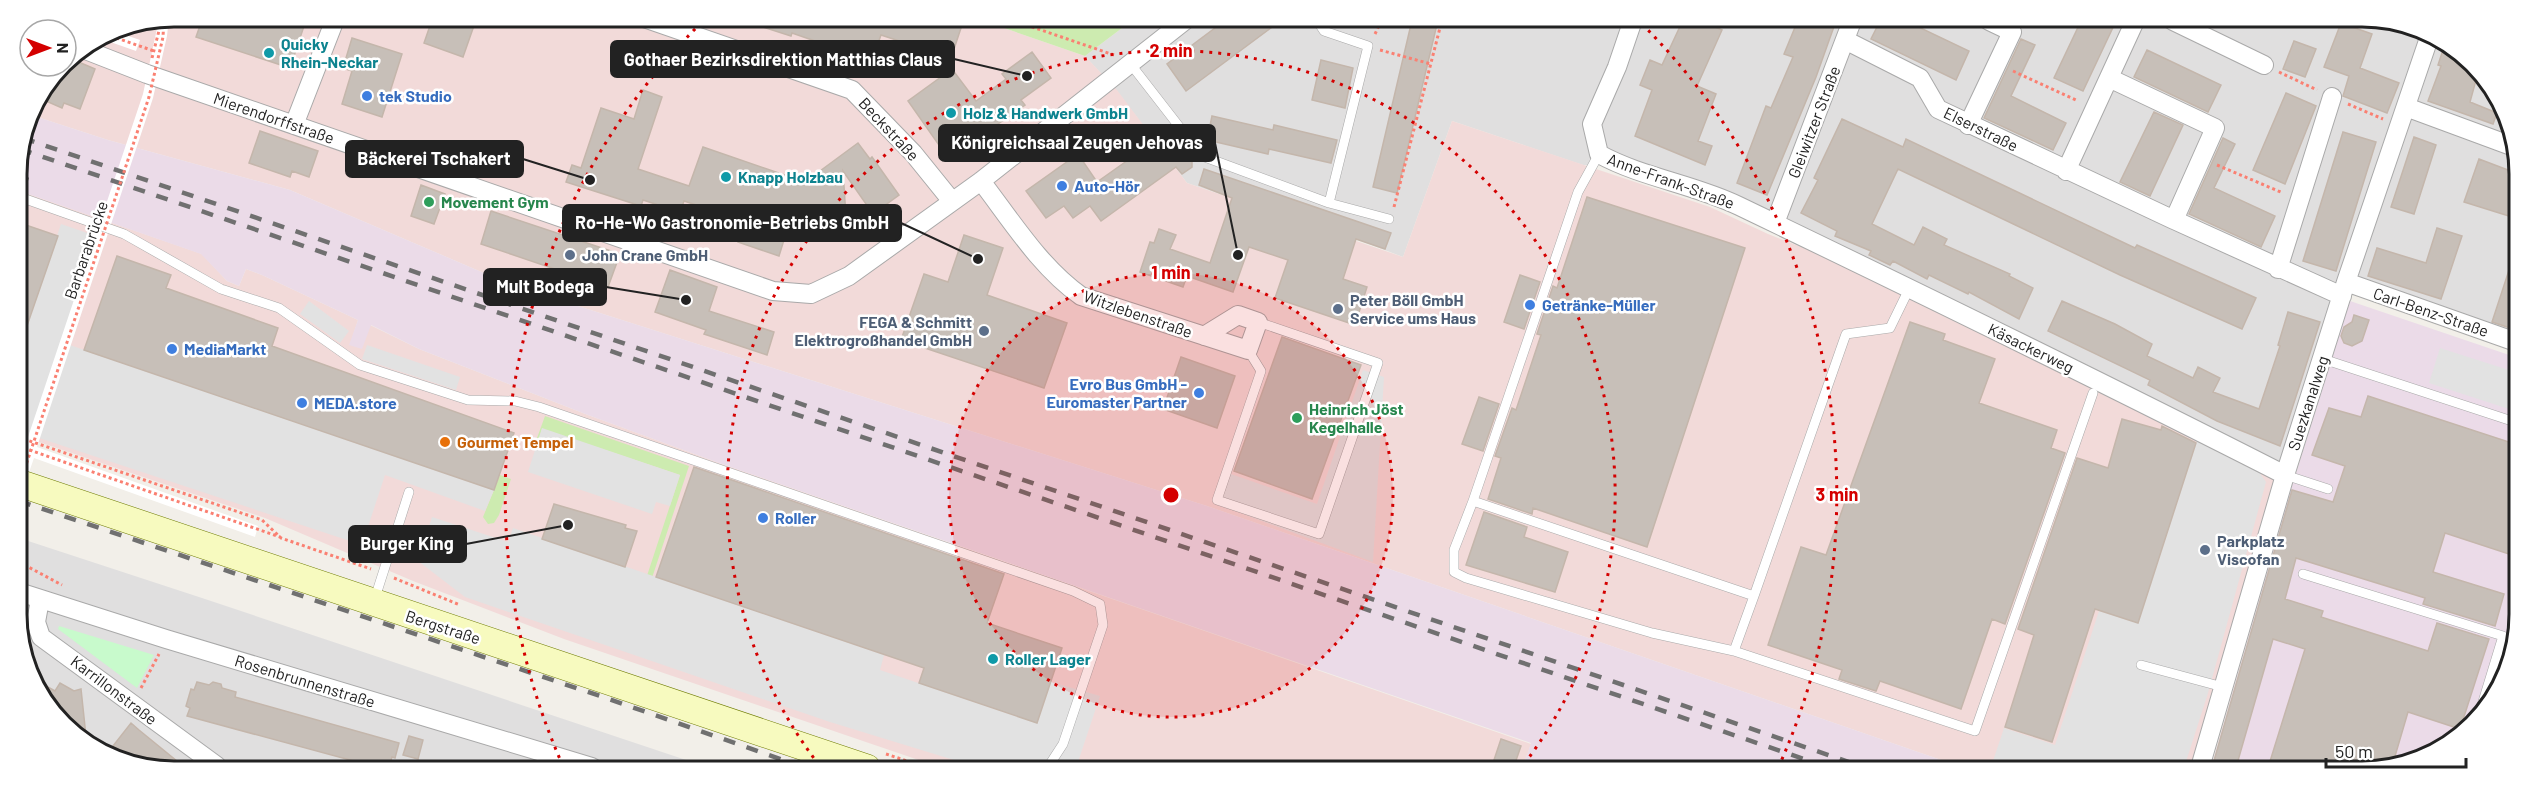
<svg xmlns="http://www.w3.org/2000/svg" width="2536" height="788" viewBox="0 0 2536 788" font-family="Barlow,sans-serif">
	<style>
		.residential { fill: #e0dfdf }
		.commercial { fill: #f2dad9 }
		.industrial { fill: #ebdbe8 }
		.grass { fill: #cdebb0 }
		.park { fill: #c8facc }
		.parking { fill: #e2e2e2 }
		.pier { fill: #fff }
		.building { fill: #c7bfb8; stroke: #c4b6ab; stroke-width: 1.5 }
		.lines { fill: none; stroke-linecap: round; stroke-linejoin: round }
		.lane-casing { stroke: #a9a9a9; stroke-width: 10 }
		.street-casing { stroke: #a9a9a9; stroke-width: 20 }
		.secondary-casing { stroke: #707d05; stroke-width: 28 }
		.path { stroke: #fa8072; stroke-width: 3; stroke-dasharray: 3 3; stroke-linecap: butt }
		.lane { stroke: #fff; stroke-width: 9 }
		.street { stroke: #fff; stroke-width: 18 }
		.secondary { stroke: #f7fabf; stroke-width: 27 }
		.rail { stroke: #707070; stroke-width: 4.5; stroke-dasharray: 12 12; stroke-linecap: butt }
		.path-bridge { stroke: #fa8072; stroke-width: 3; stroke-dasharray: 3 3; stroke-linecap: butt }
		.ring { fill: none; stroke: #d40000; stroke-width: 3; stroke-dasharray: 3 6 }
		.culture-dot { fill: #0f9aa8; stroke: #fff; stroke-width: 2 }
		.shop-dot { fill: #3f7fe0; stroke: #fff; stroke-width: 2 }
		.leisure-dot { fill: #2e9e5b; stroke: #fff; stroke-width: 2 }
		.service-dot { fill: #5c6f8a; stroke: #fff; stroke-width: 2 }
		.food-dot { fill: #e8710a; stroke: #fff; stroke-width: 2 }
		.labels { text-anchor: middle; stroke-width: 5; stroke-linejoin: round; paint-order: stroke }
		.culture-label { font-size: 16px; font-weight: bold; fill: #0d838f; stroke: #fff; text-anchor: start }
		.shop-label { font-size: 16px; font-weight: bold; fill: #366cbe; stroke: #fff; text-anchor: start }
		.street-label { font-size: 16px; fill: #222; stroke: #fff }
		.leisure-label { font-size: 16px; font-weight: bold; fill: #27864d; stroke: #fff; text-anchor: start }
		.service-label { font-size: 16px; font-weight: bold; fill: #4e5e75; stroke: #fff; text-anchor: start }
		.food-label { font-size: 16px; font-weight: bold; fill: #c56008; stroke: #fff; text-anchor: start }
		.rim { fill: none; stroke: #222; stroke-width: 3 }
		.centre { fill: #d40000; stroke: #fff; stroke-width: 3 }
		.ring-label { font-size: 18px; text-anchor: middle; font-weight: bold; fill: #d40000; stroke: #fff; stroke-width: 5; stroke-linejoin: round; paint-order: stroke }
		.leader { fill: none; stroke: #222; stroke-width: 2 }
		.callout-dot { fill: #222; stroke: #fff; stroke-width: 2 }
		.callout { fill: #222; stroke: #222; stroke-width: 2 }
		.callout-label { font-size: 18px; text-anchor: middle; font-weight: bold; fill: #fff }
	</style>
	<rect width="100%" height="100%" fill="#f2efe9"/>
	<path class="residential" d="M1134,19L2403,22L2480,70L2517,143L2516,351L2338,289L2282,463L2100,375L1704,197L1599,165H1583L1452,121L1403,257L1356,239L1187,183L1117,91L1085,56Z
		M19,538L205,599L707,767L133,766L56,718L19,645Z"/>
	<path class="commercial" d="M174,17L975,18L1085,56L1117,90L1187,183L1403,257L1452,121L1710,207L1768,234L1909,289L2277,480L2189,771L1970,770L1207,506L512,285L290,190L108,140L28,114L60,66H66V60L114,28Z
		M17,190L202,254L227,281L239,286L246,269L262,275L358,320L350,345L370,325L419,349L588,415L722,464L1531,744L1522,769L942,768L564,639L413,581L265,518L18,435Z"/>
	<path class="industrial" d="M28,114L108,140L290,190L512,285L1207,506L1970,770L1522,769L1531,743L722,464L588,415L419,349L371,325L362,349L349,345L358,320L262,275L246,269L239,286L227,281L201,254L17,190V164Z
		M2350,301L2515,357L2514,655L2493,701L2458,739L2372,771H2210L2291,489Z"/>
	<path class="grass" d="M975,18L1134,19L1085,56Z
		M545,416L689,466L648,590L643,588L680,475L542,429L538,441L537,438Z
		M500,475L511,479L499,515L494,523L488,524L483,517Z"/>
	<path class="park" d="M59,626L154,655L137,688L58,629Z"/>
	<path class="parking" d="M61,224L96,236L61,342L494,490L485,511L385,475L362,545L18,431V330L25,332Z
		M309,301L349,331L340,343L300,314Z
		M367,345L460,377L456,390L362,359Z
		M2440,348L2515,372V411L2429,383Z
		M1363,370L1384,377L1373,562L1216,504L1222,471L1317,504Z
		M542,428L680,475L670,506L656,502L652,514L528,472Z
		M2197,441L2259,472L2266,482L2208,693L2183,771L1990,770L2004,728L2055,745L2099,611L2138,623Z
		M432,517L508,542L513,528L884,655L880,670L1036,723L1051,682L1100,696L1076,768H980L830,722L465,597L418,561Z"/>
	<path class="pier" d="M169,17L167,36L153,98L37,447L258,526L255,537L34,458L19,501L18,467L22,455L18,454V441L26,443L143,94L159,19Z
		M111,30L140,40L136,51L99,38Z"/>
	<path class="building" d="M203,17H307L290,68L196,37Z
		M433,17H477L463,57L424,43Z
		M744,18H908L935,27L938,18H952L963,22L951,58L881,35L869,69L835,57L838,49L792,33L791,36L744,21Z
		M1227,19H1283L1186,91L1167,64Z
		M1412,20H1438L1397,193L1373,187Z
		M1683,20H1699L1722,30L1697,86L1716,94L1698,141L1712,146L1705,165L1635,136L1652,90L1640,85L1650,60L1662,65Z
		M1798,20L1836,21L1816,77L1767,195L1737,183L1766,106L1771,108L1793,57L1784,54Z
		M1880,21H1906L1969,51L1956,80L1871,39Z
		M2081,21H2116L2083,91L2054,78Z
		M2341,23L2372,34L2360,68L2399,83L2387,113L2343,96L2349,76L2324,67Z
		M352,38L402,54L382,117L342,104L352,71L343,68Z
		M2021,39L2035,45L2011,96L2066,123L2053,150L1984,118Z
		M2294,41L2316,49L2305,77L2283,69Z
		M2444,47L2479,69L2470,102L2497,113L2493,124L2428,101L2441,66L2438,65Z
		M2147,50L2221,85L2208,112L2134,77Z
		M1032,52L1051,78L1021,100L1025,105L964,148L956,137L941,148L908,101L952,69L976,101L1006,79L1002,74Z
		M69,58L95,69L80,109L64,103L62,108L39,98L60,66H66V60Z
		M1321,60L1353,68L1345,108L1312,100Z
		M643,90L662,97L638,169L689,186L703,147L805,182L858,143L870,159L872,157L899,195L873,214L843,171L846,217L827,229L803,220L788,227L779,256L738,242L745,221L684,201L680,212L643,200L641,206L566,182L572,165L581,168L601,108L634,119Z
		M2286,93L2316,106L2285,184L2253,170Z
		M2154,112L2183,125L2150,196L2120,182Z
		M1212,116L1273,130L1274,125L1337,140L1331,163L1269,149L1268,154L1207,140Z
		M1842,119L1903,147L1906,139L2135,248L2137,245L2256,298L2242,329L2120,275L1898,169L1872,224L1914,245L1923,227L1947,239L1944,245L2010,274L2009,276L2033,288L2019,319L1969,292L1968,294L1929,275L1927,279L1893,261L1890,265L1869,255L1871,251L1835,236L1837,231L1801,213L1818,180L1814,178Z
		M260,131L318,151L309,177L292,171L290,177L249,163Z
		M1169,131L1192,161V167L1182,174L1176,167L1101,221L1090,206L1073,218L1064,206L1046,218L1026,191L1078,154L1097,182Z
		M2343,132L2376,142L2336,271L2303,261Z
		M2414,137L2436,145L2414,214L2391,207Z
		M2223,138L2235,144L2214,188L2275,216L2261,247L2189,214Z
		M2479,159L2516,173V197L2509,216L2464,202Z
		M1204,169L1391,233L1385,249L1356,239L1343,279L1367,287L1355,325L1275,298L1288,260L1249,247L1233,292L1187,276L1183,287L1140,272L1150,242L1154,243L1159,229L1176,235L1170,249L1210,263L1232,198L1199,185Z
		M421,185L445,194L434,224L411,216Z
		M1587,197L1745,248L1647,547L1533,508L1532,514L1488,499L1501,458L1495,456L1512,408L1516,410L1541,335L1537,334L1553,286L1557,288Z
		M491,211L620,254L608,287L481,244Z
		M17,222L58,236L20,346H18Z
		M2437,228L2462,236L2441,299L2368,276L2377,248L2426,263Z
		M964,235L1003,248L987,295L1067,323L1044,388L901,340L924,274L948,282Z
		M117,256L171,275L166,288L278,328L272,346L514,433L494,490L84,350Z
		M2513,258H2516V330L2492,322Z
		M670,270L717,287L709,311L774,332L767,355L704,334L706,330L655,312Z
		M1520,275L1540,282L1524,329L1504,322Z
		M2062,301L2115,324L2152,344L2147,356L2193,378L2198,367L2220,378L2213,392L2259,409L2280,346L2278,345L2288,312L2320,322L2280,446L2217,421L2148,385L2150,380L2048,331Z
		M2354,315L2369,320L2362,341L2352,346L2344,343L2341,336L2344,327L2352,322Z
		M1910,322L1945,334L1943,340L1995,359L1979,403L2057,430L2051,448L2065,453L2005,624L1992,619L1961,709L1880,681L1876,691L1842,680L1839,679L1842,670L1768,645L1801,547L1826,555Z
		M1282,337L1361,365L1312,499L1234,471Z
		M1181,357L1235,376L1217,428L1163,409Z
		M2368,396L2515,444V556L2445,533L2433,572L2504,594L2495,626L2423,604L2425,598L2296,558L2285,599L2323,611L2321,617L2428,651L2437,623L2489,639L2460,729L2408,712L2393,763L2372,771H2267L2305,649L2273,639L2235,771H2211L2292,490L2333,502L2345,466L2312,455L2329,408L2361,417Z
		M1479,397L1499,404L1483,451L1462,444Z
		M2122,419L2161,430L2162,426L2196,443L2138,623L2095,609L2052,742L2005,727L2034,635L2018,629L2077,458L2108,468Z
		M694,467L1004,574L987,623L1062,648L1037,723L919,683L924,668L656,577Z
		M554,504L626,525L625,528L637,531L625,567L542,539Z
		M1484,512L1527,527L1524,537L1568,552L1555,592L1466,565Z
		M37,681L55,691L60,683L74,691L81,689L86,736L55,716Z
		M197,682L209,685L213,682L221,684L222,688L236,692L235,697L399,743L395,758L392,757L389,767H376L187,716L190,708L186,706L191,689L194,690Z
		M131,723L139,730L183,766H133L109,751Z
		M409,736L423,740L418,759L403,755Z
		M1501,739L1521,746L1513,769H1491Z"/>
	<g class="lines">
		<g class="lane-casing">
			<path id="lane" d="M1316,19L1324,31L1368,46L1329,203
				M1129,62L1202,156L1329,203L1389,219
				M1599,154L1578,192L1473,501L1754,596L1846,334L1890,328L1909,289
				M17,196L124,234L221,289L279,308L360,365L468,400L515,401L539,407L1073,591L1100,604L1103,625L1063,744L1048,767L1044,768
				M1248,350L1261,371L1217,500L1319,534L1378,363L1258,322
				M2323,359L2515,422
				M2285,475L2328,489
				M1473,501L1454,550V572L1466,578L1652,633L1734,651
				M2303,574L2503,636L2478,718
				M1754,596L1734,651L1975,731L2093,393
				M374,601L409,492
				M2141,665L2223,687"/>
		</g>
		<g class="street-casing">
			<path id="street" d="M644,18L852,90L913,153L951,200
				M1633,20L1617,67L1592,124L1599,154C1643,178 1694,184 1739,206C1922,294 2104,383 2285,475
				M2173,21L2264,65
				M1845,40L1920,78L1938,109L2174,220L2215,128L2109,78
				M83,49L147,74L773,291L811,294L849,276L981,181L1187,19
				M2406,107L2517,148
				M294,125L336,17
				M1968,125L2012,32L1989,21
				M2066,171L2135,21
				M981,181C1011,220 1040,267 1081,296L1248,350L1258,322L1238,315L1204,336
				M2174,220L2342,296
				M1775,223L1852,21
				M2278,269L2332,97
				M2346,282L2516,342
				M19,592L166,639L592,767
				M40,600L36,622L41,637L217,766
				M2199,771L2285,475L2346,282L2429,38"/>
		</g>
		<g class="secondary-casing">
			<path id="secondary" d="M19,483L867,768"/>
		</g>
		<path class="path" d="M1009,19L1114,55
			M105,34L154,51
			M1375,34L1382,19
			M1380,50L1431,64
			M152,58L162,19
			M2013,71L2078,101
			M2279,72L2317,90
			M2348,104L2383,119
			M2217,165L2283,193
			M1394,207L1442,20
			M18,437L262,520L281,538L371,569
			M18,446L280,537
			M19,562L62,585
			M394,578L460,605
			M141,688L159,654
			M886,754L928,768"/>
		<use href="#lane" class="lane"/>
		<use href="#street" class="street"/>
		<use href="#secondary" class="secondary"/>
		<path class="rail" d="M23,138L1872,770
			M20,149L1836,770
			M17,176L38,183
			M19,501L606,698L806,768"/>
		<path class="path-bridge" d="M19,486L149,97L163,37L164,18"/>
	</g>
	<circle cx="1171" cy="495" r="222" fill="#d40000" fill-opacity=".12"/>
	<g class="ring">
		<circle cx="1171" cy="495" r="222"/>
		<path d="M819 765A444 444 0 1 1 1521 768"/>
		<path d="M563 766A666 666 0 0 1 704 20M1642 24A666 666 0 0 1 1779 766"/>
	</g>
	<g class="culture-dot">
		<circle cx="269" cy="53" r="6"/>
		<circle cx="951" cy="113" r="6"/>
		<circle cx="726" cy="177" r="6"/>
		<circle cx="993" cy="659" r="6"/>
	</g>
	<g class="shop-dot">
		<circle cx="367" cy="96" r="6"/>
		<circle cx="1062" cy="186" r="6"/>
		<circle cx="1530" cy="305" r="6"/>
		<circle cx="172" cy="349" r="6"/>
		<circle cx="1199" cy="393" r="6"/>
		<circle cx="302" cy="403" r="6"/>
		<circle cx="763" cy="518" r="6"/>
	</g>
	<g class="leisure-dot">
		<circle cx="429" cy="202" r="6"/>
		<circle cx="1297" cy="418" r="6"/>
	</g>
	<g class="service-dot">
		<circle cx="570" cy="255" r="6"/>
		<circle cx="1338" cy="309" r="6"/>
		<circle cx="984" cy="331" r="6"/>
		<circle cx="2205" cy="550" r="6"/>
	</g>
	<circle class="food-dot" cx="445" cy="442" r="6"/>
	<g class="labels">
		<g class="culture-label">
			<text x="281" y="50">Quicky<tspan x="281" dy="18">Rhein-Neckar</tspan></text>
			<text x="963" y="119">Holz &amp; Handwerk GmbH</text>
			<text x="738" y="183">Knapp Holzbau</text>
			<text x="1005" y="665">Roller Lager</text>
		</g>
		<g class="shop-label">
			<text x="379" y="102">tek Studio</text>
			<text x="1074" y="192">Auto-Hör</text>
			<text x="1542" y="311">Getränke-Müller</text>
			<text x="184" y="355">MediaMarkt</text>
			<text x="1187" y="390" text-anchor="end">Evro Bus GmbH -<tspan x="1187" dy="18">Euromaster Partner</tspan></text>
			<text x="314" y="409">MEDA.store</text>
			<text x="775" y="524">Roller</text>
		</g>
		<g class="street-label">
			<text transform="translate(274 118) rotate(19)" y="6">Mierendorffstraße</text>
			<text transform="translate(1814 122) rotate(-69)" y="6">Gleiwitzer Straße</text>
			<text transform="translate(889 129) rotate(47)" y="6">Beckstraße</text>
			<text transform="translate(1981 129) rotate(26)" y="6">Elserstraße</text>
			<text transform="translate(1671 181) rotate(20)" y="6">Anne-Frank-Straße</text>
			<text transform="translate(86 250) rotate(-71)" y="6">Barbarabrücke</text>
			<text transform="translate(2431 312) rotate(19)" y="6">Carl-Benz-Straße</text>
			<text transform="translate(1138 314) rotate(19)" y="6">Witzlebenstraße</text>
			<text transform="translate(2031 348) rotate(26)" y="6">Käsackerweg</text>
			<text transform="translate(2308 403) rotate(-72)" y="6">Suezkanalweg</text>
			<text transform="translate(443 627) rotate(18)" y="6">Bergstraße</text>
			<text transform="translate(305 681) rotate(17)" y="6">Rosenbrunnenstraße</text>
			<text transform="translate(114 690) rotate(37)" y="6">Karrillonstraße</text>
		</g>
		<g class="leisure-label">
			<text x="441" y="208">Movement Gym</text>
			<text x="1309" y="415">Heinrich Jöst<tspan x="1309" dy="18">Kegelhalle</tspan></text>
		</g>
		<g class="service-label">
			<text x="582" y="261">John Crane GmbH</text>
			<text x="1350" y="306">Peter Böll GmbH<tspan x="1350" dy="18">Service ums Haus</tspan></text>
			<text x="972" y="328" text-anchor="end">FEGA &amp; Schmitt<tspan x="972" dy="18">Elektrogroßhandel GmbH</tspan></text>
			<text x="2217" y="547">Parkplatz<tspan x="2217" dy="18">Viscofan</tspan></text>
		</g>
		<g class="food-label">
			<text x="457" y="448">Gourmet Tempel</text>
		</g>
	</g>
	<path d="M0 0H2536V788H0ZM174 27H2362A147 147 0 0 1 2509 174V614A147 147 0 0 1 2362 761H174A147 147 0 0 1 27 614V174A147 147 0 0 1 174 27Z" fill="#fff" fill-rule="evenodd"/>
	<path class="rim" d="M174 27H2362A147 147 0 0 1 2509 174V614A147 147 0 0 1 2362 761H174A147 147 0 0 1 27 614V174A147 147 0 0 1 174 27Z"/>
	<circle cx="1171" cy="495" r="9" class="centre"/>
	<g class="ring-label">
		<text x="1171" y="57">2 min</text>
		<text x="1171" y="279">1 min</text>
		<text x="1837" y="501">3 min</text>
	</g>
	<path class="leader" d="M1027 76L954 59M1238 255L1215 143M590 180L523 159M978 259L901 223M686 300L606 287M568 525L466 544"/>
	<g class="callout-dot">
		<circle cx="1027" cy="76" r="6"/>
		<circle cx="1238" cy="255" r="6"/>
		<circle cx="590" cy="180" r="6"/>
		<circle cx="978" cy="259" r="6"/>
		<circle cx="686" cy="300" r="6"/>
		<circle cx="568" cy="525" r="6"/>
	</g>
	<g class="callout">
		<rect x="611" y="41" width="343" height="36" rx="6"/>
		<rect x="939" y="125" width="276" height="36" rx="6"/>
		<rect x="346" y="141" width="177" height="36" rx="6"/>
		<rect x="563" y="205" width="338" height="36" rx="6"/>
		<rect x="484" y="269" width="122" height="36" rx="6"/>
		<rect x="349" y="526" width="117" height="36" rx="6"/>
	</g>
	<g class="callout-label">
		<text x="783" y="66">Gothaer Bezirksdirektion Matthias Claus</text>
		<text x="1077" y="149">Königreichsaal Zeugen Jehovas</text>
		<text x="434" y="165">Bäckerei Tschakert</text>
		<text x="732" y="229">Ro-He-Wo Gastronomie-Betriebs GmbH</text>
		<text x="545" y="293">Mult Bodega</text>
		<text x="407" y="550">Burger King</text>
	</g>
	<g transform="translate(48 48) rotate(90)"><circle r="28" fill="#ffffff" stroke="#a7a7a7" stroke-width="1.5"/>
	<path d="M0-4.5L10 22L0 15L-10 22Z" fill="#d40000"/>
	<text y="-9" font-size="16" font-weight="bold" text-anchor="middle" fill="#222222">N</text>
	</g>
	<path d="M2326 758v9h140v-9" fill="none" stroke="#222222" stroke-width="3"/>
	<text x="2335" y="758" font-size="18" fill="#222222" stroke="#ffffff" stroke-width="4.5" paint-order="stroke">50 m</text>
</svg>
